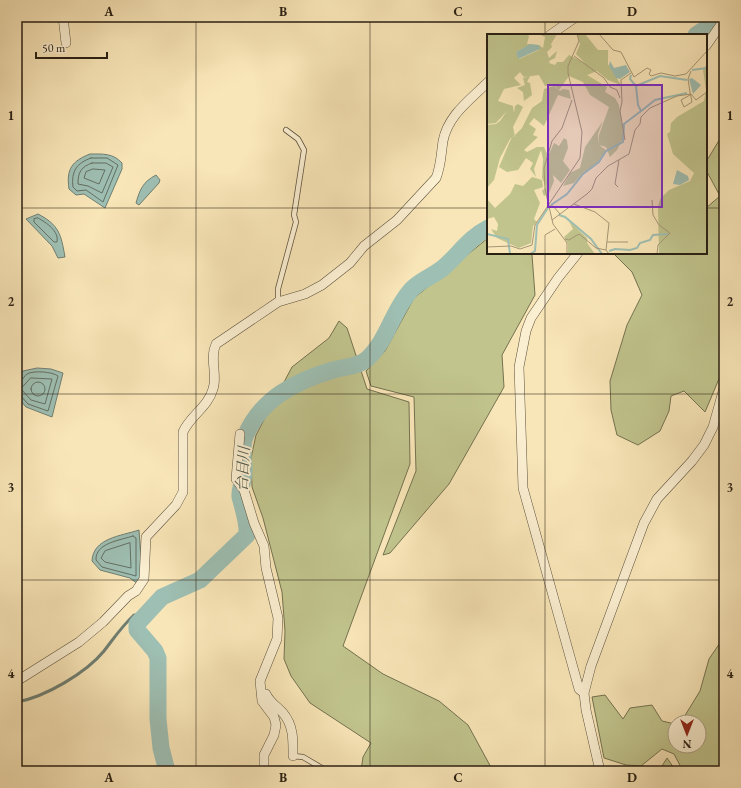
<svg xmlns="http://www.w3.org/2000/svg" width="741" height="788" viewBox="0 0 741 788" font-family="'EB Garamond','Noto Serif JP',serif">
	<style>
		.green { fill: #c1c48d; stroke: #747250 }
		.water { fill: #9ebfb3; stroke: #6f7f73 }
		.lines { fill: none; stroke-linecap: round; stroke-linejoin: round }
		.shore { stroke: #636f63; stroke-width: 1 }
		.stream { stroke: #6f7f73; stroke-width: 3 }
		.river { stroke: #9ebfb3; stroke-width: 17 }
		.lane-casing { stroke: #5c513c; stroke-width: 6 }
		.street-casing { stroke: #5c513c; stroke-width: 10 }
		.lane { stroke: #fbefd1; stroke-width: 4.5 }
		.street { stroke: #fbefd1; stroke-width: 9 }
		.grid { fill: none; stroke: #281f13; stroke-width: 1; stroke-opacity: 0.55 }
		.labels { text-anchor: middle; stroke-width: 4; stroke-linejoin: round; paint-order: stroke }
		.water-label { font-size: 15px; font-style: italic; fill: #51574b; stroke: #fbefd1 }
		.inset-river { fill: none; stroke: #9ebfb3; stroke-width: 2 }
		.inset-road { fill: none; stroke: #a59676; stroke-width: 1 }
		.view { fill: #7b2cbf; fill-opacity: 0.15; stroke: #7b2cbf; stroke-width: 2 }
		.inset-edge { fill: none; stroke: #281f13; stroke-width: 2 }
		.neatline { fill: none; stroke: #281f13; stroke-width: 1.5 }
		.grid-label { font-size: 13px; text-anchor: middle; font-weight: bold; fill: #281f13 }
	</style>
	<rect width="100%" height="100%" fill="#f9e6b8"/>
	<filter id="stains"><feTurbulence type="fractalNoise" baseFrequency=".005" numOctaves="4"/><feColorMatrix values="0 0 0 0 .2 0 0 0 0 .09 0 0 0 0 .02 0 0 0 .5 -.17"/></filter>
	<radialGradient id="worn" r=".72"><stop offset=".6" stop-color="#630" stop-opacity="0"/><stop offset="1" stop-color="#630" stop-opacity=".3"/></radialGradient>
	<path class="green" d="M17,17H23L17,39Z
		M724,132V367L705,412L684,391L671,396L669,411L660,431L638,445L617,435L611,410L610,381L627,325L642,295L632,272L613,253H706V208L720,196L706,170V162Z
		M488,238V253H533L532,255L535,295L502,355L504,387L449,484L390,553L383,555L416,471L414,397L371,386L366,371L385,351L414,298Z
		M339,321L347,328L367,389L409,402L410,464L343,646L383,674L439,701L468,725L493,771H361L363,757L371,743L310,703L291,676L284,659L285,631L282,592L263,518L252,487L251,458L256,435L292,367L329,338Z
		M724,637V771H683L674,754L662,749L641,766L626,765L604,758L592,697L605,695L623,719L630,708L652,705L662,721L675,724V746H699V722H681L700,691L709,659Z
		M667,758L676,771H659Z"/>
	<path class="water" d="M90,154C103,154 113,153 122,163V169L105,208L84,194L76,195L69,189C66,169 72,161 90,154Z
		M156,175L160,180L159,183L139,205L136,203C140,189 143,182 156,175Z
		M38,214C59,225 61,234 65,257L58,258L52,246L26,219Z
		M37,368L51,369L63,373L52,417L26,407L17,397L18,379L23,371Z
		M139,530L142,573L138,584L130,578L100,570L92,561C93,538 121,536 139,530Z"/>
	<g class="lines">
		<path class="shore" d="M91,158H107L118,165L103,202L86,190L77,191L73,187C71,171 77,163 91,158Z
			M92,163H106L113,167L102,193L88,186L78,184C78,172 81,167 92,163Z
			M93,169L105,170L99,184L84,178L86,172Z
			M38,218C47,223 59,231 57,242H54L34,222V219Z
			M31,378L52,379L45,404L31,400L21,389Z
			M17,382L21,381C23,379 25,375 27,374C34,370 53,372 58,376L48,411L28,404L21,396L17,394
			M31 389a7 7 0 1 1 14 0a7 7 0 1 1-14 0Z
			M133,536L136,538V576L102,567L96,560C95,543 121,540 133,536Z
			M130,543L131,568L105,562L101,558L105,551Z"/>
		<path class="stream" d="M17,702C45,697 86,673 104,651C114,638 122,626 134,615H145"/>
		<path class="river" d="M696,35L710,26L718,17
			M167,771L161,748L158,719V658L155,651L137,630V624L162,597L200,580L247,535C248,522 243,509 240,497C239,489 244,481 244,473C245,461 240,449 245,437C260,399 296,381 333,370C344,367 358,367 367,359C388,340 392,311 411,290C419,281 433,276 443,268C458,255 470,237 488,228"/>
		<g class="lane-casing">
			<path id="lane" d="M278,302V289L296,222L294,215L304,150L298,139L286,130
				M293,756L303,757L327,771"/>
		</g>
		<g class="street-casing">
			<path id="street" d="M63,17L66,43
				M550,35L576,17
				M706,46L724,20
				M578,253L558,278L531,318L526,331L519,367L523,488L579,689L584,693
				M240,434L236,479L244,490L254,523L264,546L266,568L278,618L277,639L260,681L262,701L274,717L276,725L274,735L264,755V771
				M17,681L79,642L103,622L128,596L136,591L144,579L146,537L176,505L183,492V432C190,416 208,407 213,389C218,375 209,359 216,344L278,302L305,294L322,285L350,263L364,246L397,220L436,178C441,166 441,154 443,141C448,115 470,100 488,82
				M266,694C270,703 277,706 283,713C294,726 293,741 293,756
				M600,771L586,710L584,693L591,666L644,523L657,499L692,461L704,445L713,427L724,388"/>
		</g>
		<use href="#lane" class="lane"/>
		<use href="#street" class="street"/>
	</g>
	<path class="grid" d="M196,17V771M370,17V771M545,17V35M17,208H488M706,208H724M545,253V771M17,394H724M17,580H724"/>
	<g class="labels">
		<g class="water-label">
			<text transform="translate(243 469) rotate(-87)" y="5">台目川</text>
		</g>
	</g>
	<g transform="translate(487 34)">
		<rect width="220" height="220" fill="#f9e6b8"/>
		<path d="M0,0H40L42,2L40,10L52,11L56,14L58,3L52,0H70L64,10L65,13L60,18L62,24L70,17L68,24L62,27L63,29L59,28L68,31L70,28H76L82,21L98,29L89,20L93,10L90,0H98L111,16H121V30L134,51L121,46L110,37L100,41L120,53L118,58L128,64L132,71L137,102L130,116L123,123L119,113L112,111V101L122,73L103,61L96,48L82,42L72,56L67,51L58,52L52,41L37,43L33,38L27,44L34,51L17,55L11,67L26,72L27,79L28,72L31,70L36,73L26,93L28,102L23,105L13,124L7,146L0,154V91L9,90L13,87L20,77L9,89L0,90ZM44,10L52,11V16L32,25L29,18ZM220,30V220H172L171,173L173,165L182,156L203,147L207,139L186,120L180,100L183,98L184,89L190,83L217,67L219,56L216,36ZM43,42L40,48L43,49L45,61L37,67L36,58L30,54L38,51L36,44ZM67,52L73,57L76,55L82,56L84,65L71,61L57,92L47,84L42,90L49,95L46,101L51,103L37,116L40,118L50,113H57L61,122L67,109L72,112L77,104L80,106L81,114L76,127L83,136L74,149L66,141L67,147L62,159L57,162L55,157L59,153L55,144L56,125L54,116L47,135L49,143L43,135L46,129L39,124L31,136L20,138L12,133L24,105L35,94L45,74L55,67L57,55ZM116,87L111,100L112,111L119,116L112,127L95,140L87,149L76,152L83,139L93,134L98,113ZM45,143L55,146L56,153L47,156L53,169L47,185L50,188L46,192L44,209L32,214L10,204L4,195L10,197L11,190L7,183L0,185V165L8,174L23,160L28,150L36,152ZM82,187L100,204V209L108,220H81V210L77,203L86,195Z" fill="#c1c48d" fill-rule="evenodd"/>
		<path d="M43,10L52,11L53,15L31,25L29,18ZM123,27L127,34L139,31L143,38L133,45L129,44L122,32ZM205,44L214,51L206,60L202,45ZM190,136L201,142L202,146L193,151L186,150Z" fill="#9ebfb3"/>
		<path class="inset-river" d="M205,36L220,34M149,52L173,42L200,46M153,78L168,66L200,59M64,171L80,160L96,140L112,128L119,117L136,108L137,90L154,77L151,71L149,52L143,45L144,41M72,181L78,183L104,205L115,220M0,200L21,205L23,220M122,217L128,215L143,216L150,214L153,209L163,206L166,201L181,200M43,220L48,217L50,191L61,174"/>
		<path class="inset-road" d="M112,0L126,16L134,18L147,43L160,34L164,36L162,40L164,42L174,39L188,42L199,40L220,17M87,22L117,44L123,53L130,56L133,64M203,61L194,66L197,73L205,68L203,58L201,45L204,37M138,106L133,77L135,68L134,46L144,39M131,153L128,150L132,126M165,166L166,181L172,191L183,199L171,211L170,220M87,170L108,178L122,189L119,216L122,220M62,172H66L73,180M65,186L100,160L105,155L109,144L121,132L142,120L148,96L153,90L154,83L163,74L190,62L204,60L209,66L220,58M78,205L82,206L92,200L109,214L119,216M120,208H141M0,213L24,212L33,215L45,211L48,191L93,124L95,98L81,39V32L92,7L90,0M58,220V201L68,195M80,220V209L66,190L58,155L57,134L65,107L75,94L85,66"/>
		<path class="view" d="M61,51H175V173H61Z"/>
		<rect width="220" height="220" class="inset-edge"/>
	</g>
	<rect width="741" height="788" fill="none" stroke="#f9e6b8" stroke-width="44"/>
	<g transform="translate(687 734) rotate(180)"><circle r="19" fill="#fbefd1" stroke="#a79c85"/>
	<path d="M0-3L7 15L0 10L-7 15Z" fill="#8f2418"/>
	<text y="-6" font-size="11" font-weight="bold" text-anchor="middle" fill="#281f13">N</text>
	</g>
	<path d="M36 52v6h71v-6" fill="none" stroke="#281f13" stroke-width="2"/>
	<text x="42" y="52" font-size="12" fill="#281f13" stroke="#fbefd1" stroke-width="3" paint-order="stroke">50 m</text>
	<rect x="22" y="22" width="697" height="744" class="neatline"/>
	<g class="grid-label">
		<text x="109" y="16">A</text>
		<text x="283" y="16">B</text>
		<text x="458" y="16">C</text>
		<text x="632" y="16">D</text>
		<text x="11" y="120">1</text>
		<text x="730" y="120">1</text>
		<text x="11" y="306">2</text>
		<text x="730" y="306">2</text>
		<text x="11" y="492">3</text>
		<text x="730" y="492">3</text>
		<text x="11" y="678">4</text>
		<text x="730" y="678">4</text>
		<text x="109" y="782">A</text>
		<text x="283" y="782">B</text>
		<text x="458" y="782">C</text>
		<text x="632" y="782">D</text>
	</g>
	<rect width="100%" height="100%" filter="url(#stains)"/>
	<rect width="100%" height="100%" fill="url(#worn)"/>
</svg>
